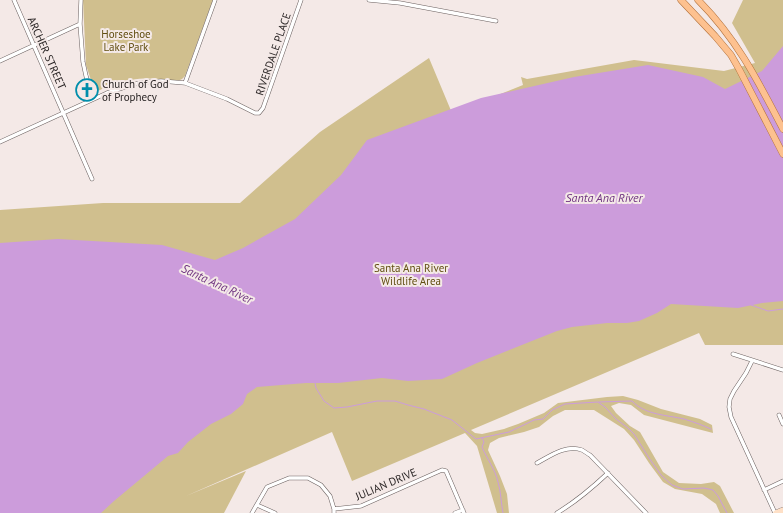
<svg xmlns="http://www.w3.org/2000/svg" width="783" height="513" viewBox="0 0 783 513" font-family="'PT Sans',sans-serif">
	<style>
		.green { fill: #d0bf8e }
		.water { fill: #cc9cdb }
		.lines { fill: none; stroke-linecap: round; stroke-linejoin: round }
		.stream { stroke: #cc9cdb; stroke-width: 1 }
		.street-casing { stroke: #6b6160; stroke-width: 4.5 }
		.secondary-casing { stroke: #6b6160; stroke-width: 6 }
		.primary-casing { stroke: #b2703a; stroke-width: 7 }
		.street { stroke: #fff; stroke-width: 3.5 }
		.secondary { stroke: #fee0c7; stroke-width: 5.5 }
		.primary { stroke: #fdc18f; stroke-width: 6 }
		.labels { text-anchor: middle; stroke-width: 4; stroke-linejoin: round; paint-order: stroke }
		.park-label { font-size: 11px; fill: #614e11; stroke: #f4e9e7 }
		.street-label { font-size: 11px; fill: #2b2626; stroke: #f4e9e7 }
		.poi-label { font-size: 11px; fill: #2b2626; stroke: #f4e9e7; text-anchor: start }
		.water-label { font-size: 12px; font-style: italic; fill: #703581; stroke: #f4e9e7 }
	</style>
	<rect width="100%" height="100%" fill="#f4e9e7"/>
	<path class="green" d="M83,0H213L185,76L182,79L178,81C163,79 146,77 131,80C118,82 107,87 95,92L86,65Z
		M743,0H783V345H705L699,333L471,430L475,433L482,434L504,429L518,424L544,413L558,403L607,397L623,396L638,400L661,409L700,419L712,425L713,433L644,415L631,405L619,403L611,406L616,413L630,426L640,432L663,472L679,483L701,484L714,482L720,486L734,513H720L716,504L702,494L675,489L663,482L649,463L634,440L624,429L594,410H565L553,416L539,427L524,432L499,438L490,443L488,450L500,476L507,494L509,513H497L477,446L465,433L352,481L332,432L186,496L246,471L224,513H0V210L103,203H240L320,132L429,58L452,113L523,85L521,77L527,79L634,60L724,71L755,63L732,23Z"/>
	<path class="water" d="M783,46V301L762,303L738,308L671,304L657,313L639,321L627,323H607L572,327L557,331L477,363L442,379L408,381L382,378L338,383H306L257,387L247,394L243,404L231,414L211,424L188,442L178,453L168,456L114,501L101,513H0V243L58,239L162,245L215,260L243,248L295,219L341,175L367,140L481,98L574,77L648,65L703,77L725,89L762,71Z"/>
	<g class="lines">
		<path class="stream" d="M751,305L768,311L783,309
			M315,383L316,388L324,401L334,408L347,407L377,401H395L408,405L424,409L452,420L476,439L509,432L534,420L543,419L552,410L565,404L598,402L605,407L616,419L628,428L634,434L649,458L661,475L672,485L683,489L704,488L713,490L718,496L727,513
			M599,402L632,401C645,415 667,415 684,419C694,422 702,425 711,429
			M482,438L484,442L482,447C487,459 495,469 498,482C501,492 501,503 503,513"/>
		<g class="street-casing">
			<path id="street" d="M14,0L92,179
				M81,0L80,24L83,62L86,76L93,99
				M369,0L400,3L496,21
				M0,61L80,24
				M185,83L215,0
				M0,142L107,93L134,84L147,82L161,81L185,83L227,99L255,113H259L263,108L301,0
				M733,354L783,370
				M752,361L746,373L734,391L730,399L729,407L731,417L775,513
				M779,415L783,424
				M537,463C550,456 566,444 582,450C585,452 588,454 590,455L646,513
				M764,490L783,481
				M257,505L275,513
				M334,509L361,506L442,470L446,471L464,513
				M252,513L267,487L289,478H308L321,485L330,496L334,509V513
				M455,513L463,510
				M557,513C577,501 591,489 608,473"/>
		</g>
		<g class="secondary-casing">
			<path id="secondary" d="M776,513L783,510"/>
		</g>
		<g class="primary-casing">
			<path id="primary" d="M681,0L715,36L731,55L739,69L783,154
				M698,0C737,39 758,81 783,129"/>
		</g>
		<use href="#street" class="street"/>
		<use href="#secondary" class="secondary"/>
		<use href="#primary" class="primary"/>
	</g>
	<defs>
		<g id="church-ring" transform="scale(1.15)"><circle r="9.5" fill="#f4e9e7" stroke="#008eab" stroke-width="1.5"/><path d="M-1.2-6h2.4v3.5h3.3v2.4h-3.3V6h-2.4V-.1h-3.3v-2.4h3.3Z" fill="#008eab"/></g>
	</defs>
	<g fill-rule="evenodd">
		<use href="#church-ring" x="87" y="90"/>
	</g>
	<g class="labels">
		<g class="park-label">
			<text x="126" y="38">Horseshoe<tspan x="126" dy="13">Lake Park</tspan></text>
			<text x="411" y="272">Santa Ana River<tspan x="411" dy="13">Wildlife Area</tspan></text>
		</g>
		<g class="street-label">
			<text transform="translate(47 53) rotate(66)" y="4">ARCHER STREET</text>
			<text transform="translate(273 54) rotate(-71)" y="4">RIVERDALE PLACE</text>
			<text transform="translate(386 484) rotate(-23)" y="4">JULIAN DRIVE</text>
		</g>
		<g class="poi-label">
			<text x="102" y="88">Church of God<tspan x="102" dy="13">of Prophecy</tspan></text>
		</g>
		<g class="water-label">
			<text x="604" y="202">Santa Ana River</text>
			<text transform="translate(217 284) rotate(25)" y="4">Santa Ana River</text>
		</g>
	</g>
</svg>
